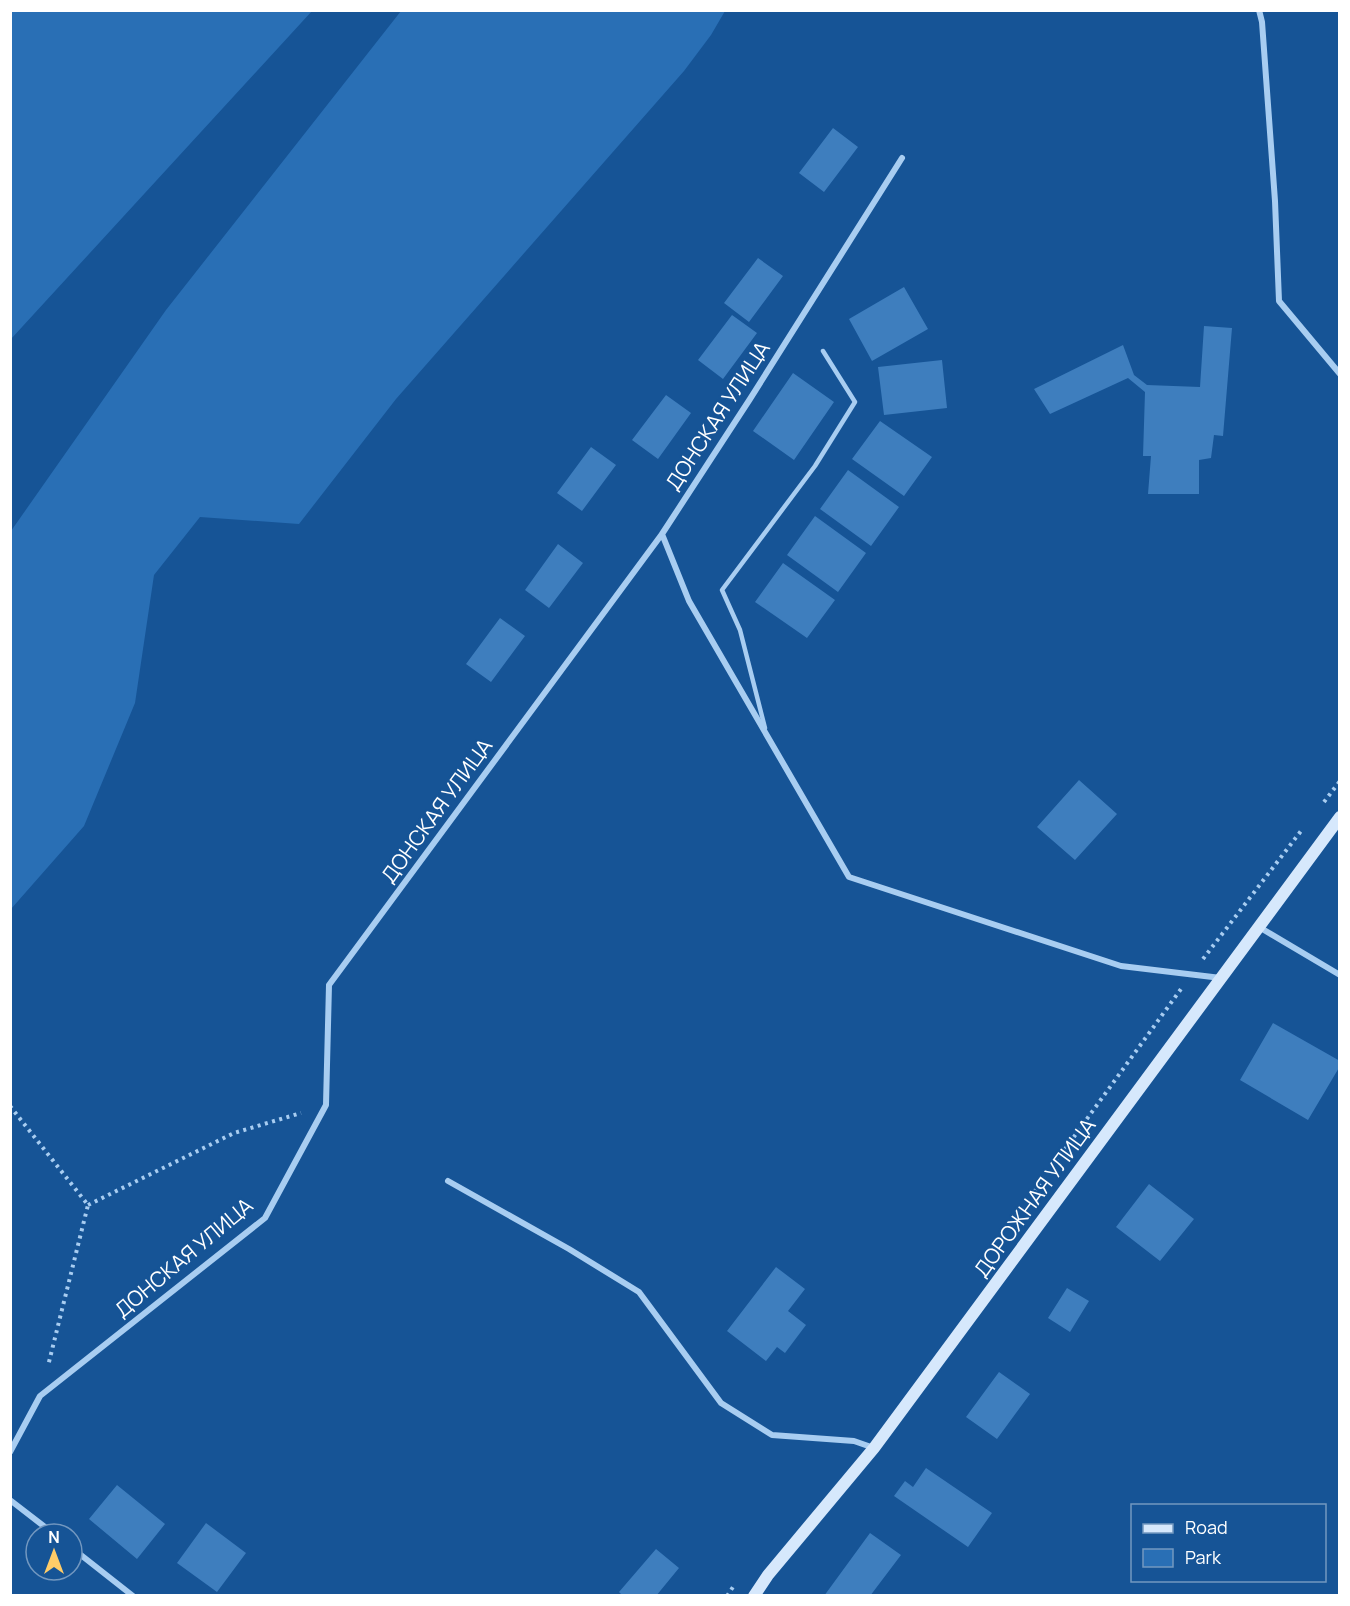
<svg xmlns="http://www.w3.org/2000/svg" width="1350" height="1606" viewBox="0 0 1350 1606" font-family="Manrope,sans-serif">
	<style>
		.green { fill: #296fb5 }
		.building { fill: #3e7ebe }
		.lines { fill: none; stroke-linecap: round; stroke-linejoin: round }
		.path { stroke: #a8cdf1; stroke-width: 4; stroke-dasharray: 3 4.5; stroke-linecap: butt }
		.lane { stroke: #a8cdf1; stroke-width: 4.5 }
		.street { stroke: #a8cdf1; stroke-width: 6 }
		.secondary { stroke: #d6e8fc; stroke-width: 12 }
		.labels { text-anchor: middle; stroke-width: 4.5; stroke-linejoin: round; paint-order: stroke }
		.street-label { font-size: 21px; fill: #fff; stroke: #165496 }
	</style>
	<rect width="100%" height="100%" fill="#165496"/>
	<path class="green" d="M11,10L312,11L11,339L10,11Z
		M401,11H725L711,35L684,71L396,399L299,524L200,517L154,575L135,703L84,826L11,909V531L166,310Z"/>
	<path class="building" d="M833,128L858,147L824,192L799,173Z
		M758,258L783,276L749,322L724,303Z
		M904,287L928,329L872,361L849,319Z
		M732,315L757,333L723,379L698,360Z
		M1204,326L1232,328L1223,436L1214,435L1211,458L1199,460V494H1148L1151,456H1143L1145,392L1128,378L1050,414L1034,389L1123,345L1134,375L1147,385L1200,387Z
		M942,360L947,408L884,415L878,367Z
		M793,373L834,402L794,460L753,431Z
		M666,395L691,413L658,459L632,440Z
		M880,421L932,457L904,496L852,459Z
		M591,447L616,465L582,511L557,493Z
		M848,470L899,507L871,546L820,509Z
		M815,516L866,553L838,592L787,555Z
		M558,544L583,563L549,608L525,590Z
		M783,563L835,600L807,638L755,602Z
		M500,618L525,636L491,682L466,664Z
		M1079,780L1117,814L1075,860L1037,827Z
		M1273,1023L1340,1061V1066L1308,1120L1240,1080Z
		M1149,1184L1194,1219L1160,1261L1116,1227Z
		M776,1267L805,1289L788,1311L806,1325L785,1353L777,1347L766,1361L727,1331Z
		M1067,1288L1089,1301L1070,1332L1048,1318Z
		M999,1372L1030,1394L997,1439L966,1417Z
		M926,1468L992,1513L968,1547L894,1496L905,1481L913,1487Z
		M117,1485L165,1524L137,1559L89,1519Z
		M206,1523L246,1553L217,1592L177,1563Z
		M870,1533L901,1555L870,1596H824Z
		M656,1549L679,1568L656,1596H623L619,1592Z"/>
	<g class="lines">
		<path class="path" d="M1324,802L1340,781
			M1203,959L1301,831
			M10,1106L88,1205L48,1366
			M1034,1192L1181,989
			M88,1205L234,1133L301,1113
			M727,1596L735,1584"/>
		<path class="lane" d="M765,728L740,630L722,590L815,466L855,402L823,351"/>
		<path class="street" d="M1259,10L1262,22L1275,201L1279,301L1340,374
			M662,534L689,601L849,877L1121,966L1221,978
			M1259,927L1340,975
			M448,1181L569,1249L639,1292L721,1403L772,1435L854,1441L874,1448
			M10,1452L40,1396L265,1218L326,1105L329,985L662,534L750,399L902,158
			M10,1500L54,1534
			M72,1548L133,1596"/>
		<path class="secondary" d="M754,1596L768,1575L874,1448L1340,817"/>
	</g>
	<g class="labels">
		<g class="street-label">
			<text transform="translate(718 416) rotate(-57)" y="7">ДОНСКАЯ УЛИЦА</text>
			<text transform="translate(437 811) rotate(-54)" y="7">ДОНСКАЯ УЛИЦА</text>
			<text transform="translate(1035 1198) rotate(-54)" y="7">ДОРОЖНАЯ УЛИЦА</text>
			<text transform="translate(184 1258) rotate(-40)" y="7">ДОНСКАЯ УЛИЦА</text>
		</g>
	</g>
	<rect width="1350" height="1606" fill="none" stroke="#ffffff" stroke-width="24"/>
	<rect x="1131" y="1504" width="195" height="78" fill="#165496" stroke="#7398c0" stroke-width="1.5"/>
	<rect x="1143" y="1524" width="30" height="9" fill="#d6e8fc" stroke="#7398c0" stroke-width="1.5"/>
	<text x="1185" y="1534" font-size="18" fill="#ffffff">Road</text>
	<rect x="1143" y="1549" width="30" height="18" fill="#296fb5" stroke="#7398c0" stroke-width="1.5"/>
	<text x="1185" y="1564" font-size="18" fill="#ffffff">Park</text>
	<g transform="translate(54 1552)"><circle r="28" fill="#165496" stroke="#7398c0" stroke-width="1.5"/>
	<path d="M0-4.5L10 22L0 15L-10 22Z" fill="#ffcc68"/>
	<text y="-9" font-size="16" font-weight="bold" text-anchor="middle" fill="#ffffff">N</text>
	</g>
</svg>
